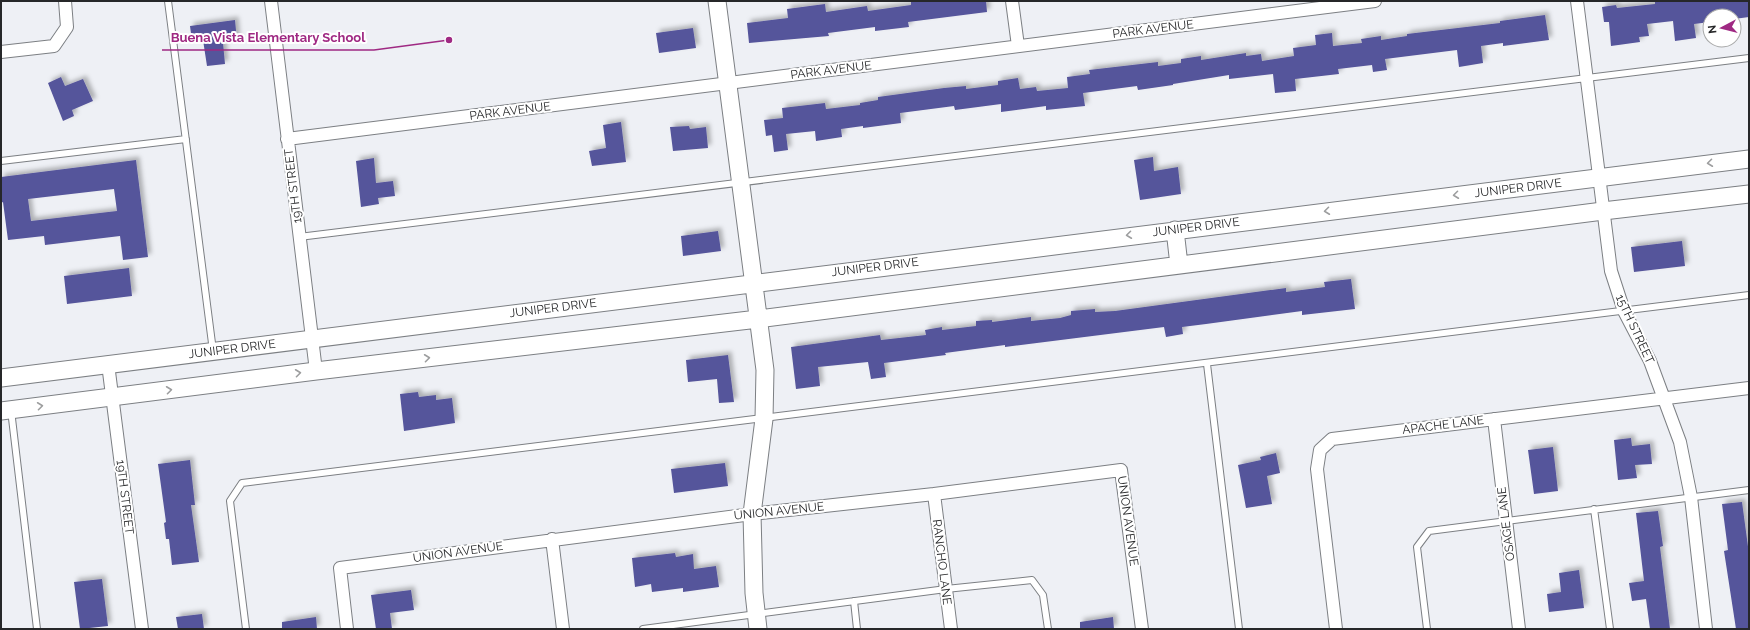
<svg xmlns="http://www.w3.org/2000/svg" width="1750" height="630" viewBox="0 0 1750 630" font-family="Raleway,sans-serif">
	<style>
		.building { fill: #55549b; fill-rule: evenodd; filter: url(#shadow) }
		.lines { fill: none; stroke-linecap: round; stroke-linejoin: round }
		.lane-casing { stroke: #7c7f83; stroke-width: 8 }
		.street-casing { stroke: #7c7f83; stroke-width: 14 }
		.secondary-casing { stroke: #7c7f83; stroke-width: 19 }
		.lane { stroke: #fff; stroke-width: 6 }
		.street { stroke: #fff; stroke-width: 12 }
		.secondary { stroke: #fff; stroke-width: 17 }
		.oneway { stroke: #9d9e9f }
		.labels { text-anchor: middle; stroke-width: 4; stroke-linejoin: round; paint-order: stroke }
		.street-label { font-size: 12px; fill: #262729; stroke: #fff }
		.leader { fill: none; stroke: #9f2983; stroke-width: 1.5 }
		.callout-dot { fill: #9f2983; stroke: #fff; stroke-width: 1.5 }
		.callout-label { font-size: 13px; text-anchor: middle; font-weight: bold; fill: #9f2983; stroke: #fff; stroke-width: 4; stroke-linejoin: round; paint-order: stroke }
	</style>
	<defs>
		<filter id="shadow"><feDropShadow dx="3.5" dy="-3.5" stdDeviation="2" flood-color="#0004"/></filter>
	</defs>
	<rect width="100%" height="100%" fill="#eef0f5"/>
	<path class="building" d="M911,1H986L987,12L908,22L909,27L875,31V27L828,33L829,36L749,43L747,23L788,18L787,9L825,4L826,12L867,6L868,11L911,5Z
		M1655,1H1749V17L1734,19V16H1710V22L1694,24L1696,38L1675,41L1673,21L1647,24L1649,36L1639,37L1640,42L1611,46L1609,22H1604L1602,7L1616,5L1617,8L1655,4Z
		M1545,15L1549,40L1503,46V43L1481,46L1483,63L1459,67L1457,50L1385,59L1387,70L1373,72L1372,65L1338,69L1339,74L1295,79L1296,91L1275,93L1273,74L1229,79V75L1173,84V85L1138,90L1137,86L1083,93L1085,106L1046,110V106L1001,112V104L955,110L954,106L900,113L901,123L863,128V126L841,129L842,137L816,141L815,131L786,134L788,150L774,152L772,135L766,136L764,120L783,118L782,108L825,103L826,109L860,105V103L878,100V97L944,88L966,86V89L998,85V81L1018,78L1020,89L1036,87L1037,91L1068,88L1067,77L1090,74L1089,70L1158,62V66L1181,63V59L1201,56V60L1246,53V56L1261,54L1262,61L1294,56L1293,48L1316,45L1315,35L1332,33L1333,46L1362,43L1361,39L1381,36V40L1407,36V34L1500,23V21Z
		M235,20L237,41L223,43L225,64L207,66L203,40L192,41L190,26Z
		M693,28L696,48L659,53L656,33Z
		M61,77L65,86L83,79L93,101L72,110L74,116L63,121L48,83Z
		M621,122L626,162L592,166L589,151L606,148L603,125Z
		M689,126L690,129L706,127L708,148L673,151L670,127Z
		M1153,157L1154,171L1178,167L1181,194L1140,200L1134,160Z
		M374,158L376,183L393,181L395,196L378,198L379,204L361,207L356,161Z
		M136,160L148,257L123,260L120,236L45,245L44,236L8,240L3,202L1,203V177ZM114,189L117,211L31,221L28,199Z
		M718,231L721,251L683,256L681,236Z
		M1682,241L1685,266L1634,272L1631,247Z
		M129,268L132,296L67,304L64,276Z
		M1351,279L1355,309L1302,315V311L1206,324L1182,327L1183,334L1166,337L1164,327L1005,347V345L945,353L946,355L884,363L886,377L871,379L868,362L818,367L820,386L796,389L791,347L880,335L881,340L926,335L925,330L942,327V330L976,326V321L992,320V322L1031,317V321L1060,318L1071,315V311L1095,309V312L1115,311L1286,288V292L1325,287L1324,282Z
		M728,355L734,402L719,403L717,379L688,382L686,360Z
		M418,392L419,397L436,395V400L452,398L455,423L404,431L400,394Z
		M1631,438L1632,446L1650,444L1652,464L1635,465L1637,478L1618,480L1614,440Z
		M1553,447L1558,491L1534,494L1528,450Z
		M1276,453L1280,473L1267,476L1272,504L1246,508L1238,465L1261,460L1260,457Z
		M190,460L195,505H191L199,562L172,565L169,539H166L164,523L166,522L158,464Z
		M725,463L728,486L674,493L671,469Z
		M1742,502L1749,554V629H1736L1724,551L1728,550L1722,504Z
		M1658,511L1663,546L1660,547L1670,629H1650L1646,599L1632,601L1629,583L1644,581L1636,513Z
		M675,553L676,557L693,554L694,569L716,566L719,587L683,592V588L652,592L651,584L635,587L632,558Z
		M1579,570L1584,608L1549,612L1547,594L1561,592L1559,573Z
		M102,579L108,626L80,629L74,582Z
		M411,590L414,610L390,613L392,629H376L371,595Z
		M202,614L204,629H178L176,617Z
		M316,617L317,629H282V622Z
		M1113,617L1114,629H1080V622Z"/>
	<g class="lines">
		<g class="lane-casing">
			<path id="lane" d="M168,1L213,351
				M1,161L186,139
				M299,237L1749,58
				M1207,364L1239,629
				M11,410L37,629
				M1594,509L1610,629
				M854,601L857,629
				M246,629L230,501L242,483L1749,295
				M643,629L946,589L1032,580L1043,595L1048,629
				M1427,629L1417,547L1429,531L1749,490"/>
		</g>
		<g class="street-casing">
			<path id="street" d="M271,1L316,371
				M1012,1L1018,46
				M1577,1L1611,271L1624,311L1650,361L1680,442L1691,497L1706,629
				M1,52L54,46L67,27L65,1
				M287,139L1375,1
				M108,364L142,629
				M1494,419L1519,629
				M934,494L951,629
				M552,539L563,629
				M347,629L340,568L752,514L934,494L1121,470L1142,629
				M1336,629L1317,469L1320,450L1332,439L1749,388"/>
		</g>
		<g class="secondary-casing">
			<path id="secondary" d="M717,1L765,370L764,419L752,514L754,593L758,629
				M1175,230L1179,265
				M1,378L1749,159
				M1,411L316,371L758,319L1603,211L1749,194"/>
		</g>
		<use href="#lane" class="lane"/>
		<use href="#street" class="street"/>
		<use href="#secondary" class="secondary"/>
	</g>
	<defs><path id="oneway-chevron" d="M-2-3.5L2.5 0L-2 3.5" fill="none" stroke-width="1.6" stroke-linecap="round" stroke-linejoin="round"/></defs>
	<g class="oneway">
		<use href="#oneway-chevron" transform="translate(1710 163) rotate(173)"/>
		<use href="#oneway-chevron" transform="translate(1456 195) rotate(173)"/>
		<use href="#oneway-chevron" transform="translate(1327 211) rotate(173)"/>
		<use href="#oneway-chevron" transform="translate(1129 235) rotate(173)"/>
		<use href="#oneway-chevron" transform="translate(427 358) rotate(-7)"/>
		<use href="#oneway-chevron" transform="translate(298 373) rotate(-7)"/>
		<use href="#oneway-chevron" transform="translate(169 390) rotate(-7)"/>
		<use href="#oneway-chevron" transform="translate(40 406) rotate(-7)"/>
	</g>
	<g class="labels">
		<g class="street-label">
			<text transform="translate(1153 29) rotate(-7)" y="4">PARK AVENUE</text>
			<text transform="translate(831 70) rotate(-7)" y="4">PARK AVENUE</text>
			<text transform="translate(510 111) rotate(-7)" y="4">PARK AVENUE</text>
			<text transform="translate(293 186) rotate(-97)" y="4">19TH STREET</text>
			<text transform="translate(1518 188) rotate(-7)" y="4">JUNIPER DRIVE</text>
			<text transform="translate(1196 227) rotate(-7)" y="4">JUNIPER DRIVE</text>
			<text transform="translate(875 267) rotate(-7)" y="4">JUNIPER DRIVE</text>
			<text transform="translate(553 308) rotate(-7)" y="4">JUNIPER DRIVE</text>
			<text transform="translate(1635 329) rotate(65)" y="4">15TH STREET</text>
			<text transform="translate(232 349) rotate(-7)" y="4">JUNIPER DRIVE</text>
			<text transform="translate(1443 425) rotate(-7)" y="4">APACHE LANE</text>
			<text transform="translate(125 497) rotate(83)" y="4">19TH STREET</text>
			<text transform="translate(779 511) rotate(-6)" y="4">UNION AVENUE</text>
			<text transform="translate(1128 521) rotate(82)" y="4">UNION AVENUE</text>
			<text transform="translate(1506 524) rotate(-97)" y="4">OSAGE LANE</text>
			<text transform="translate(458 552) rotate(-8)" y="4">UNION AVENUE</text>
			<text transform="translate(942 562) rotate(83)" y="4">RANCHO LANE</text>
		</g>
	</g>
	<path class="leader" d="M449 40L374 50H162"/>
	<circle class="callout-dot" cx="449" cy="40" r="4"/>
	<g class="callout-label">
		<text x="268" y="42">Buena Vista Elementary School</text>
	</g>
	<rect width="1750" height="630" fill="none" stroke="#262729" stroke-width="4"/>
	<g transform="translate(1722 28) rotate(263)"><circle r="19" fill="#ffffff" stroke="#a8a9a9"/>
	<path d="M0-3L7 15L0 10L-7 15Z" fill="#9f2983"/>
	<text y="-6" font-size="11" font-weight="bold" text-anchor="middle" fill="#262729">N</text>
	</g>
</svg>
